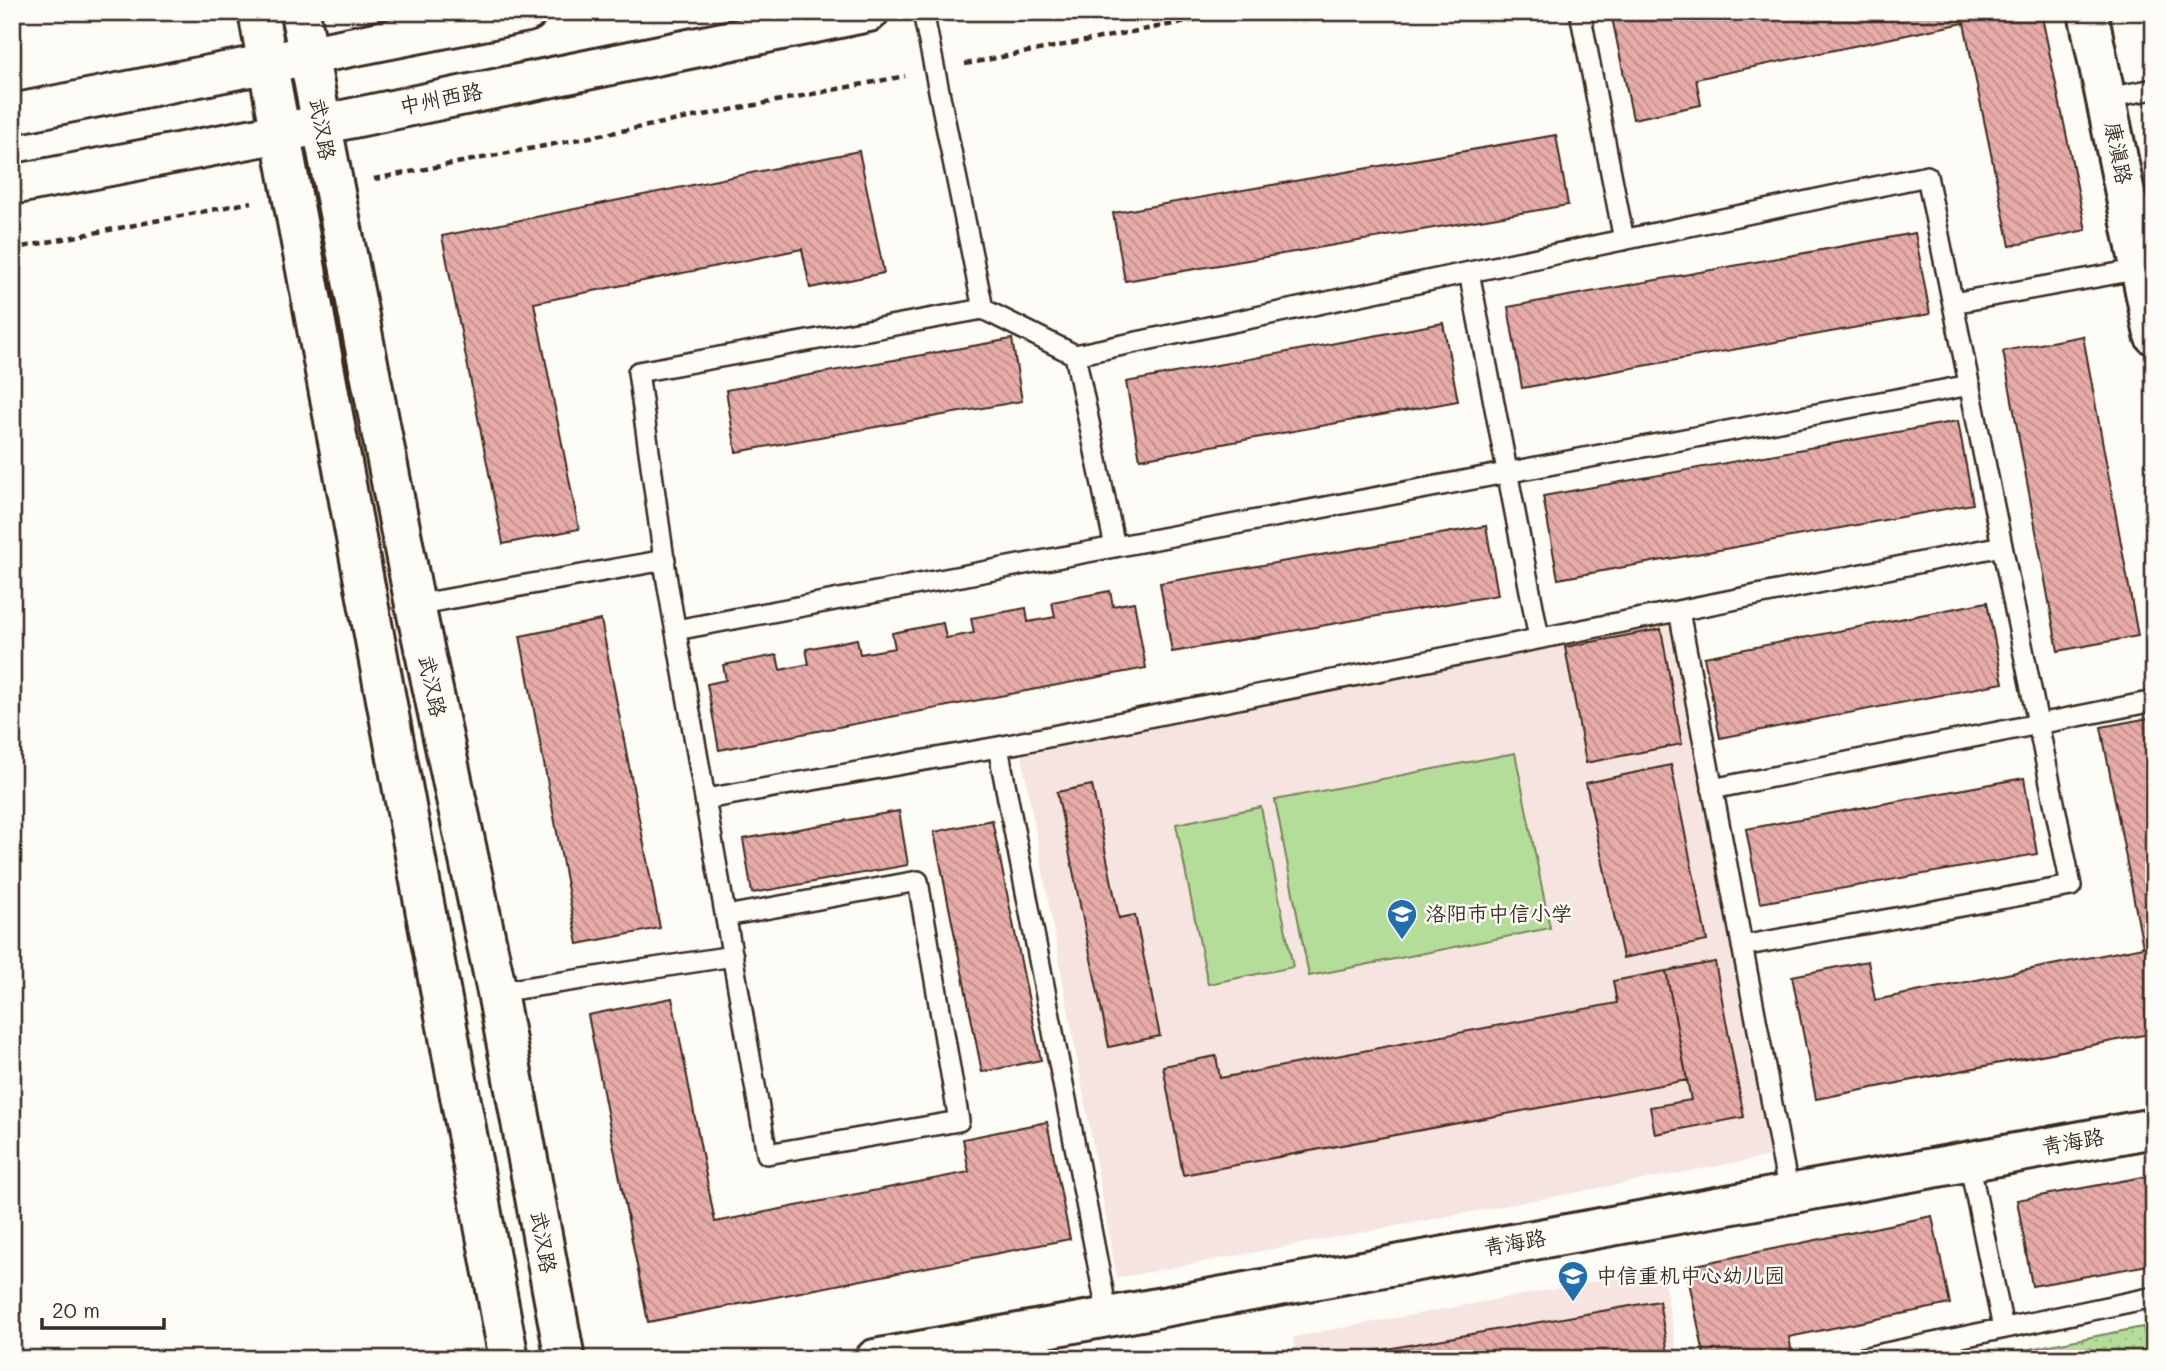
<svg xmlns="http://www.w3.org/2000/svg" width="2166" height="1371" viewBox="0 0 2166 1371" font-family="Mali,'LXGW WenKai TC',sans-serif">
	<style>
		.built { fill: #f6e4e0 }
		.grass { fill: url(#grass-dots); stroke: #78845c; stroke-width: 2 }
		.park { fill: #b4dd9a; stroke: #78845c; stroke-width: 2 }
		.building { fill: url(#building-back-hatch); stroke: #3b2a1e; stroke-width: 2 }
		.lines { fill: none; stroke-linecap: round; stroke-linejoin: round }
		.lane-casing { stroke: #3b2a1e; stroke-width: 24 }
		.street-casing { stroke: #3b2a1e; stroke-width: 44 }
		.secondary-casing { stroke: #3b2a1e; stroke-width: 44 }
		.primary-casing { stroke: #3b2a1e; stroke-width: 44 }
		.path { stroke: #3b2a1e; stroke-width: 4.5; stroke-dasharray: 7 5; stroke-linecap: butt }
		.lane { stroke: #fdfcf7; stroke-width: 19 }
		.street { stroke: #fdfcf7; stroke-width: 38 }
		.secondary { stroke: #fdfcf7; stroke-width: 38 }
		.primary { stroke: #fdfcf7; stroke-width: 38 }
		.labels { text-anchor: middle; stroke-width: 5; stroke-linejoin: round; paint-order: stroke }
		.street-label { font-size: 21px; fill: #3b2a1e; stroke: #fdfcf7 }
		.poi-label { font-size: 21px; fill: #3b2a1e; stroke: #fdfcf7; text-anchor: start }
	</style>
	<defs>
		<pattern id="grass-dots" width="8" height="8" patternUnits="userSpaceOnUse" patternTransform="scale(1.75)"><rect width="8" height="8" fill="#b4dd9a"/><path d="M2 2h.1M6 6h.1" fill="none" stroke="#9cbe84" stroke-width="1.8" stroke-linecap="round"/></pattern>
		<pattern id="building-back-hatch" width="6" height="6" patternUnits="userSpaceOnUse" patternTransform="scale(1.75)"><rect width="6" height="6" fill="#e7aca9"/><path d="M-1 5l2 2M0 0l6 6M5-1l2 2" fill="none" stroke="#bc8c89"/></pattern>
	</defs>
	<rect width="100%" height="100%" fill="#fdfcf7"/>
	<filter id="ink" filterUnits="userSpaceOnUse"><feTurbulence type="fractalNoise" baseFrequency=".0143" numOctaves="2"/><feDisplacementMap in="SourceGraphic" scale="14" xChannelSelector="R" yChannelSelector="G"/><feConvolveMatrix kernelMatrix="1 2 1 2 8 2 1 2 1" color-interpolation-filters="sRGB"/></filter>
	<g filter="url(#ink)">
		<path class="built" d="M1686,604L1787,1153L1117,1278L1017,729Z
			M1662,1269L1678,1359H1297L1293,1337Z"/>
		<path class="grass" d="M2143,1327L2149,1359H1978Z"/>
		<path class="park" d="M1515,753L1550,928L1309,976L1275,800Z
			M1261,807L1293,967L1208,984L1176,824Z"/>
		<path class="building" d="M2041,12L2086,230L2010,246L1964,23L1696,79L1701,105L1633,119L1611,13Z
			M1556,135L1568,205L1125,281L1113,213Z
			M859,151L884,273L810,288L802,249L534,303L579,529L503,544L442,236Z
			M1915,233L1930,314L1522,388L1508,307Z
			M1443,323L1458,401L1140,459L1126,382Z
			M2083,336L2138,636L2058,651L2003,351Z
			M1012,339L1022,401L736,452L726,390Z
			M1958,421L1973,504L1558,579L1543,496Z
			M1486,526L1498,595L1172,652L1160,583Z
			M1110,591L1113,606L1134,602L1146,668L719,750L707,684L726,680L723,665L777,655L780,670L809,664L806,649L857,639L860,654L895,648L892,633L943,623L946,638L974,633L971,618L1026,608L1028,622L1055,617L1052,602Z
			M1987,602L2003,683L1720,738L1704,657Z
			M601,620L660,928L578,944L520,636Z
			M1661,629L1682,744L1586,763L1565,647Z
			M2154,717V1033L1816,1099L1792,976L1868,961L1875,1000L2143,947L2101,727Z
			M1671,765L1707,941L1623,958L1586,783Z
			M2024,778L2037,854L1760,903L1746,829Z
			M1092,785L1119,918L1135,915L1160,1036L1109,1047L1057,792Z
			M899,811L908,865L752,893L743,839Z
			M992,820L1041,1060L982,1072L934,832Z
			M1715,962L1744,1117L1655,1134L1650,1107L1691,1100L1666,971Z
			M1666,971L1687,1080L1183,1175L1163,1066L1216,1056L1220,1078L1617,1003L1613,981Z
			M672,998L715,1222L969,1172L963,1139L1047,1122L1070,1239L648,1322L588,1015Z
			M2154,1175V1264L2032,1286L2017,1200Z
			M1932,1216L1950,1304L1789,1337L1793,1359H1705L1686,1267Z
			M1659,1301L1669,1359H1330Z"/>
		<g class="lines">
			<g class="lane-casing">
				<path id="lane" d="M923,12L983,309
					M1580,12L1624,240
					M2107,98L2154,89
					M1469,272L1539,638
					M1953,303L2141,269
					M1075,355L1115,547
					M415,605L665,560
					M1679,611L1789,1194
					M676,630L1970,385
					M998,747L1108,1317
					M1712,789L2154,701
					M706,799L998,747L2002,546
					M726,916L918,881L959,1121L767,1154L667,581L638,372L983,309L1075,355L1927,176L2071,886L1742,946
					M497,992L733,956
					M1969,1161L2003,1328
					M1857,1359L2154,1297"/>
			</g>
			<g class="street-casing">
				<path id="street" d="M2088,12L2154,335
					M875,1359L2154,1128"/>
			</g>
			<g class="secondary-casing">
				<path id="secondary" d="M258,12L509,1359
					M300,12L415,605L497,992L565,1359"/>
			</g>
			<g class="primary-casing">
				<path id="primary" d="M12,114L527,12
					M12,185L280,133L869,12"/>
			</g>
			<path class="path" d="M965,64L1236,12
				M374,179L905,76
				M12,249L252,202"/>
			<use href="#lane" class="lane"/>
			<use href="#street" class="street"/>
			<use href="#secondary" class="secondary"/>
			<use href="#primary" class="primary"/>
		</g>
	</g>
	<defs>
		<g id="school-pin" transform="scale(1.575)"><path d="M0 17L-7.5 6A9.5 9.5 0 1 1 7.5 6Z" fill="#1f6fb2" stroke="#fdfcf7"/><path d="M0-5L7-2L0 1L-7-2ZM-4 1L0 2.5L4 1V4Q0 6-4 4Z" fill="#fff"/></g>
	</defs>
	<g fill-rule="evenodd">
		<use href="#school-pin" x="1402" y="914"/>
		<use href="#school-pin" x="1573" y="1276"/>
	</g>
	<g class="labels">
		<g class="street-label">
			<text transform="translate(441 99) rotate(-11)" y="7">中州西路</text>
			<text transform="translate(322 129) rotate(80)" y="7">武汉路</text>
			<text transform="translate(2118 153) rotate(79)" y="7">康滇路</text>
			<text transform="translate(432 686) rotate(78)" y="7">武汉路</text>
			<text transform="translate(2073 1142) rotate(-10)" y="7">青海路</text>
			<text transform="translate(543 1242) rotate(80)" y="7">武汉路</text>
			<text transform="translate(1515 1243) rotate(-10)" y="7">青海路</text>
		</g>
		<g class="poi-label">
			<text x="1425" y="921">洛阳市中信小学</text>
			<text x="1596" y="1283">中信重机中心幼儿园</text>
		</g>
	</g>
	<rect width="2166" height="1371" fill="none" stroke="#fdfcf7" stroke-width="42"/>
	<rect x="21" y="21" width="2124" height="1329" fill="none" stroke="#3b2a1e" stroke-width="2.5" filter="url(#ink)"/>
	<path d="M42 1318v10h122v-10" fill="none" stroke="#3b2a1e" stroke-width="3.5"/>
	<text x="52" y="1318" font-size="21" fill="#3b2a1e" stroke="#fdfcf7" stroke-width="5" paint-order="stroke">20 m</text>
</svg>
